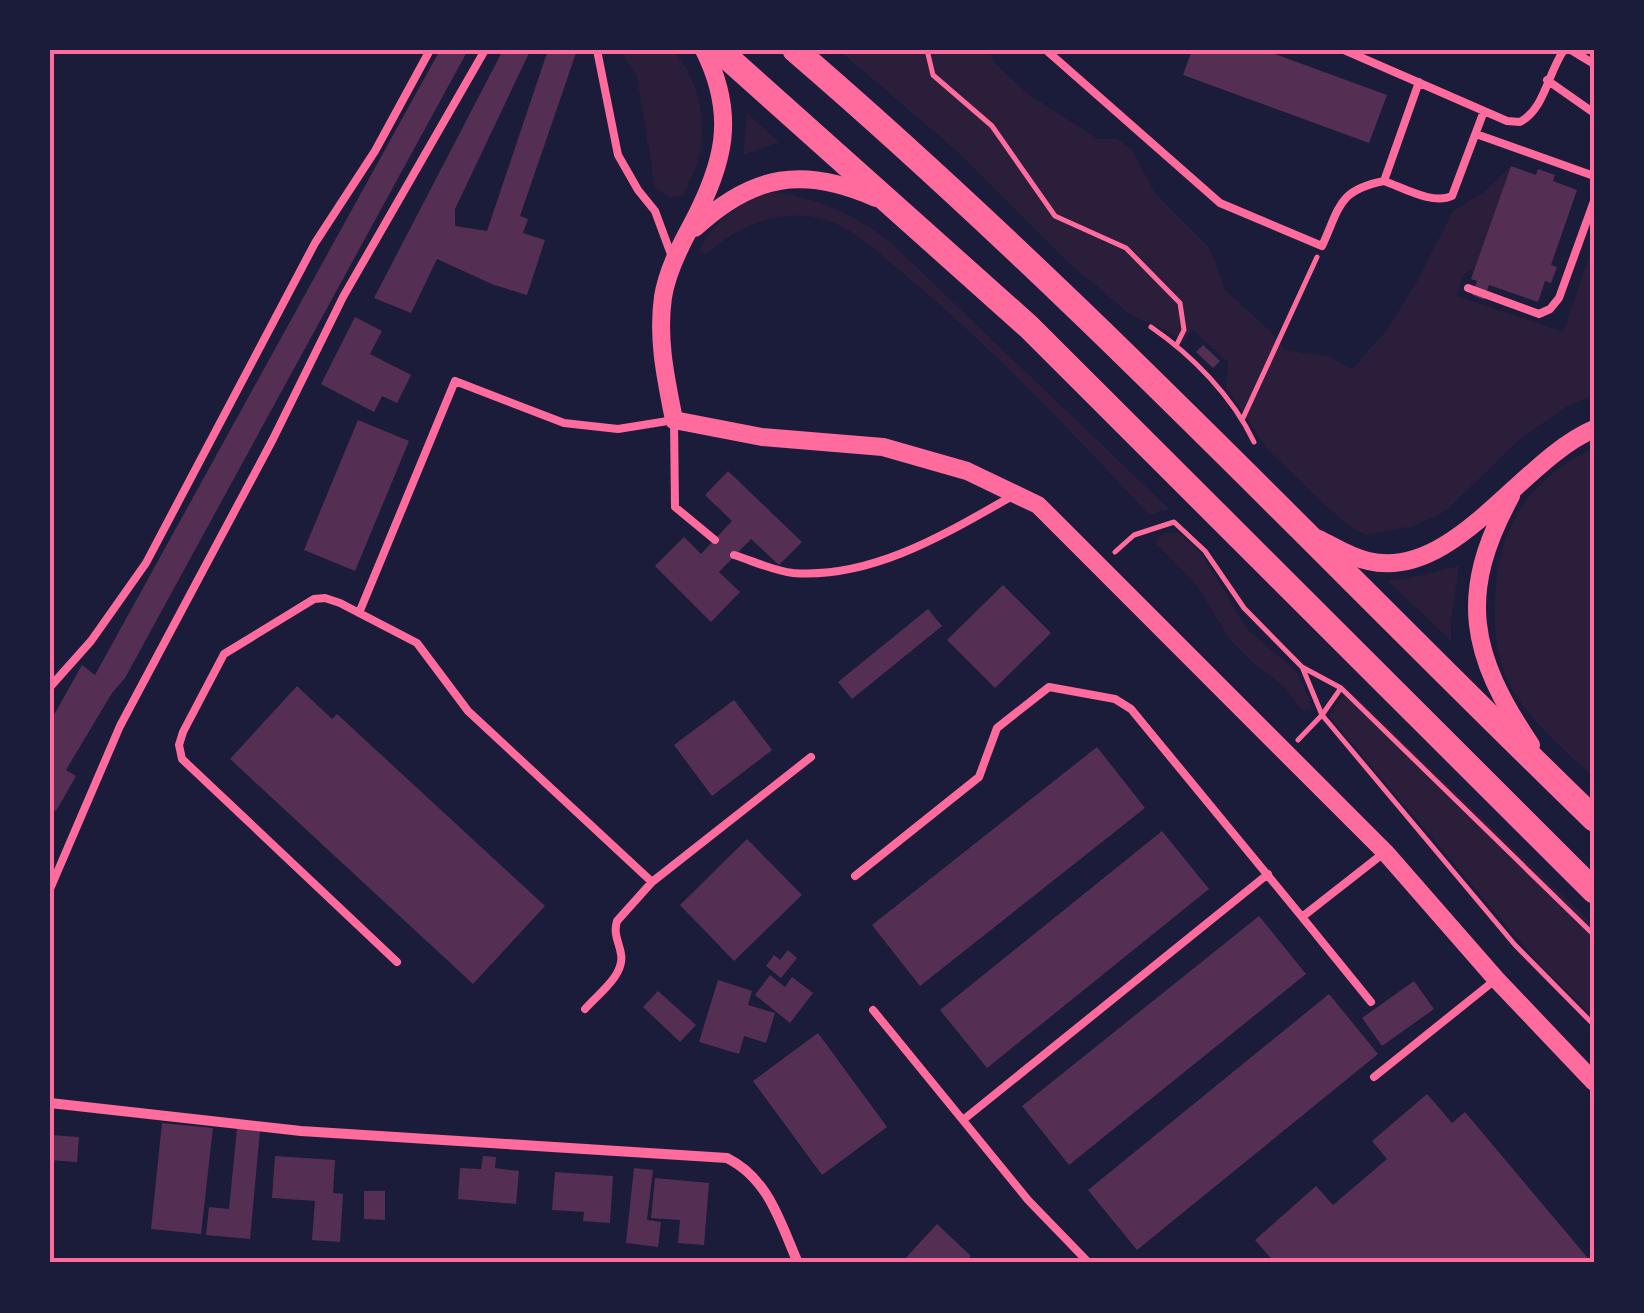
<svg xmlns="http://www.w3.org/2000/svg" width="1644" height="1313" viewBox="0 0 1644 1313" font-family="'Alegreya Sans',sans-serif">
	<style>
		.green { fill: #2a1e3b }
		.building { fill: #542f53 }
		.lines { fill: none; stroke-linecap: round; stroke-linejoin: round }
		.path { stroke: #ff6b9d; stroke-width: 5 }
		.service { stroke: #ff6b9d; stroke-width: 8 }
		.minor { stroke: #ff6b9d; stroke-width: 10 }
		.tertiary { stroke: #ff6b9d; stroke-width: 18 }
		.primary { stroke: #ff6b9d; stroke-width: 25 }
		.neatline { fill: none; stroke: #ff6b9d; stroke-width: 4 }
	</style>
	<rect width="100%" height="100%" fill="#1b1b3a"/>
	<path class="green" d="M621,50H673C698,77 708,122 699,158C695,171 688,184 683,196L670,197L655,188L637,77Z
		M839,50H989L993,61L1028,94L1098,139H1117L1132,150L1155,193L1210,249L1226,291L1269,330L1285,350L1330,357L1352,369L1386,331L1416,283L1453,211L1484,192L1511,166L1475,267L1463,275L1457,296L1563,332L1594,243V395L1568,406L1521,438L1446,511L1414,526L1366,535L1353,529L1326,506L1267,449L1226,387L1228,362L1193,330L1181,342L1171,333L1131,315L1070,264L958,152Z
		M747,113L779,142L743,155Z
		M769,192C817,197 850,212 888,240L1169,509L1149,515C1071,431 993,348 905,275C883,257 858,232 831,222C785,205 738,225 705,255L699,250C717,219 736,204 769,192Z
		M1594,448V778C1565,750 1526,718 1508,681C1497,657 1494,632 1495,606C1496,531 1525,480 1594,448Z
		M1167,533H1179L1201,553L1247,629L1297,672L1310,701L1311,710L1301,709L1284,687L1255,664L1229,638L1197,586L1156,543L1158,537Z
		M1459,566L1451,620V641L1387,580L1406,579Z
		M1352,693L1594,926V1018L1539,964L1329,716L1341,698Z"/>
	<path class="building" d="M440,50H468L125,678L112,693L66,770L76,776L56,811L50,808V722L82,665L95,675Z
		M503,50L530,51L455,209V226L487,231L548,50H577L520,216L528,219L523,233L545,240L527,295L494,285L437,259L411,313L374,298Z
		M1192,50H1264L1387,95L1369,143L1183,75Z
		M1511,166L1536,175L1538,169L1555,175L1553,181L1577,190L1551,265L1557,267L1551,283L1545,281L1538,302L1489,285L1484,300L1472,295L1477,281L1471,279Z
		M355,317L382,331L370,354L411,375L397,403L382,396L374,412L321,384Z
		M1203,345L1220,361L1213,368L1196,352Z
		M358,420L409,441L355,571L304,550Z
		M728,471L802,542L779,565L751,539L719,572L740,592L711,622L655,566L684,537L701,554L732,521L705,495Z
		M1003,585L1051,633L995,688L947,640Z
		M928,609L942,626L852,699L838,682Z
		M297,686L332,719L337,714L545,906L473,984L230,759Z
		M734,700L772,750L712,796L674,745Z
		M1097,747L1145,808L920,986L872,925Z
		M1162,831L1209,889L987,1068L940,1010Z
		M747,839L802,895L734,961L680,905Z
		M1259,916L1306,974L1069,1165L1022,1106Z
		M788,950L797,958L781,978L766,966L774,955L780,960Z
		M770,975L785,987L792,977L813,993L790,1023L755,995Z
		M718,980L752,991L748,1005L775,1013L766,1043L744,1036L739,1054L699,1042Z
		M1414,981L1434,1009L1382,1046L1362,1018Z
		M658,991L696,1025L680,1042L643,1007Z
		M1329,994L1378,1054L1137,1250L1088,1190Z
		M818,1033L887,1127L822,1175L753,1081Z
		M1427,1094L1452,1123L1465,1112L1592,1263H1275L1255,1240L1316,1186L1333,1205L1387,1159L1372,1141Z
		M162,1123L213,1128L201,1234L151,1229Z
		M237,1128L260,1130L250,1239L206,1235L209,1207L229,1209Z
		M50,1135L79,1137L77,1162L50,1160Z
		M275,1156L335,1160L333,1193L343,1194L340,1242L312,1240L315,1201L272,1198Z
		M483,1156L496,1157L495,1168L519,1171L516,1204L458,1199L460,1168L481,1169Z
		M634,1168L653,1170L647,1220L661,1222L658,1247L626,1243Z
		M555,1172L613,1176L610,1223L583,1221L584,1212L552,1210Z
		M655,1178L709,1183L704,1245L678,1243L680,1220L651,1218Z
		M364,1191H385V1220L364,1219Z
		M937,1224L971,1256L965,1263H901Z"/>
	<g class="lines">
		<path class="path" d="M927,50L933,75L992,126L1055,216L1126,248L1180,303L1184,330L1176,346
			M1151,327C1192,355 1233,397 1254,442
			M1243,418L1317,257
			M1115,552L1134,535L1174,522L1205,551L1244,608L1302,667L1341,688L1322,715L1515,945L1594,1025
			M1341,688L1594,935
			M1298,740L1322,715L1303,669"/>
		<path class="service" d="M597,50L618,155L638,190L655,211L672,257
			M1046,50L1220,203L1322,246C1340,207 1338,190 1384,181L1419,82
			M1344,50L1507,121L1520,122C1545,109 1548,72 1564,50
			M1571,50L1594,64
			M1547,80L1594,113
			M1476,134L1594,176
			M1384,181C1404,188 1433,205 1452,196L1484,111
			M1468,288L1539,314L1550,309L1559,298L1594,201
			M734,555C753,561 774,571 793,573C873,579 947,533 1014,495
			M359,613L455,381L564,423L618,429L674,420L675,507L715,540
			M50,687L91,641L146,563L315,243L375,151L430,50
			M855,876L979,777L997,728L1049,687L1115,699L1131,709L1302,917L1385,852
			M50,889L120,726L273,439L343,297L485,50
			M1302,917L1371,1002
			M397,962L182,759L179,745L183,732L224,654L314,599L325,598L340,603L417,643L468,711L652,882L811,757
			M585,1009C598,994 625,975 621,954C619,942 613,934 617,921L652,882
			M873,1010L1028,1200L1089,1263
			M1374,1077L1495,980
			M963,1120L1268,874"/>
		<path class="minor" d="M50,1103L301,1131L727,1158C769,1179 780,1222 798,1263"/>
		<path class="tertiary" d="M704,50C737,116 724,164 691,226C679,248 667,272 663,297C657,340 666,379 674,420L762,437L883,447L967,471L1038,505L1385,852L1496,979L1594,1082
			M695,228C753,174 804,166 876,198
			M1511,496C1457,594 1470,655 1531,745
			M1319,539C1335,547 1350,557 1368,561C1453,582 1522,459 1594,429"/>
		<path class="primary" d="M719,50L1029,327L1594,891
			M795,50C1075,291 1329,562 1594,819"/>
	</g>
	<rect width="1644" height="1313" fill="none" stroke="#1b1b3a" stroke-width="105"/>
	<rect x="52" y="52" width="1540" height="1208" class="neatline"/>
</svg>
